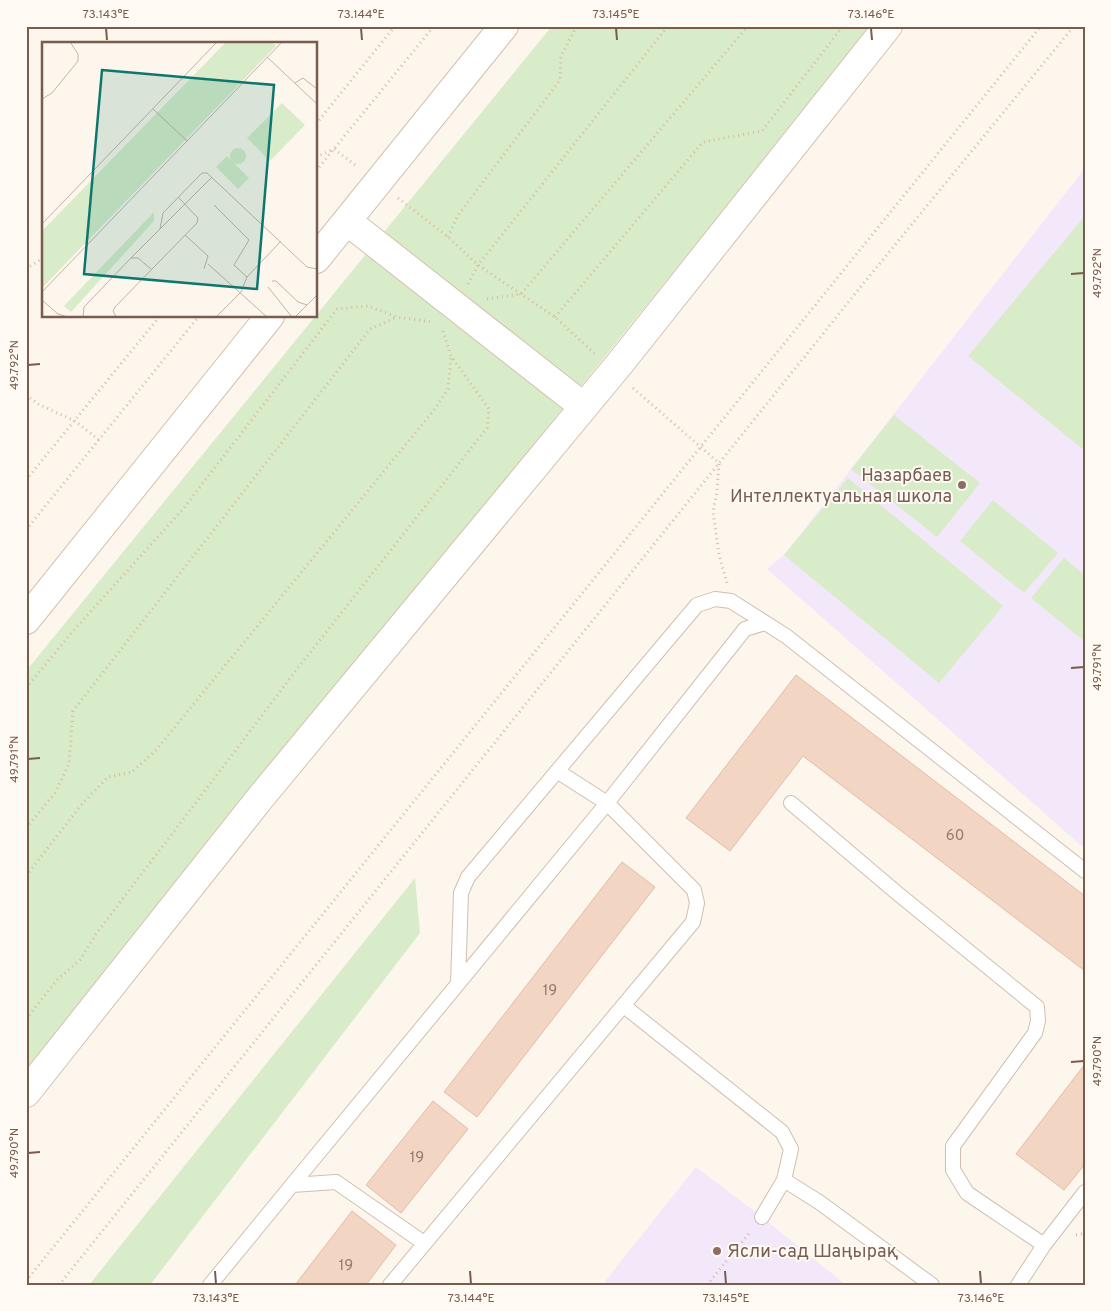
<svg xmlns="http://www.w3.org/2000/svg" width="1111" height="1311" viewBox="0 0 1111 1311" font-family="Overpass,sans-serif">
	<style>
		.education { fill: #f3e8fa }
		.green { fill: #d8ecc9 }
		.building { fill: #f3d5c3; stroke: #e6bba3 }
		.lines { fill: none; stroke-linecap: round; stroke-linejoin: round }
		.service-casing { stroke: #d1beb0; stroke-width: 16 }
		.secondary-casing { stroke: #d6c0b0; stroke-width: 30 }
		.path { stroke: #d9b8a5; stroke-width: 3; stroke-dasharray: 1 4; stroke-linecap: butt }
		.service { stroke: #fff; stroke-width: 14 }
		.secondary { stroke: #fff; stroke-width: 28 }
		.ticks { fill: none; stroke: #7a5c4d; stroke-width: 2 }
		.education-dot { fill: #8d6e63; stroke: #fffaf3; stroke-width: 2 }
		.labels { text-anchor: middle; stroke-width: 4; stroke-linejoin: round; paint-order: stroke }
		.number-label { font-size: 15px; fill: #987a6a }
		.education-label { font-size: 18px; fill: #785e54; stroke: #fffaf3; text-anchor: end }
		.inset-road { fill: none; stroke: #c5b3a7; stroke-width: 1 }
		.view { fill: #0f766e; fill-opacity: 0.15; stroke: #0f766e; stroke-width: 2.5 }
		.inset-edge { fill: none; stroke: #7a5c4d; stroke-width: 2.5 }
		.neatline { fill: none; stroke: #7a5c4d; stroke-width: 2 }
		.ticks-label { font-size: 12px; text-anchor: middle; fill: #7a5c4d }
	</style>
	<rect width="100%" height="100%" fill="#fdf6ec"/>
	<path class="education" d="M1085,168V849L767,569L784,555Z
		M696,1167L762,1217L846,1285H602Z"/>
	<path class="green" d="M552,26H872L26,1073V671Z
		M1085,216V451L968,356Z
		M894,415L980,483L937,537L851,469Z
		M848,478L1003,606L939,683L784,555Z
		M993,500L1058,553L1024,593L960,541Z
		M1064,558L1085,575V642L1031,598Z
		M415,878L420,933L150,1285H89Z"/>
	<path class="building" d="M796,675L1085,896V971L803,756L730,851L686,818Z
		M622,862L655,887L477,1117L444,1092Z
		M1085,1064V1164L1064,1190L1016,1154Z
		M433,1101L468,1129L401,1213L366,1185Z
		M352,1211L396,1245L366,1285H295Z"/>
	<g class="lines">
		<g class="service-casing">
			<path id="service" d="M791,803L897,893L1037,1007L1038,1021L1035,1033L953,1146V1170L967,1193L1044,1245L1085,1192
				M458,984L461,893L468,877L697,605L715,599L731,601L786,636L1085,871
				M624,1006L782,1132L791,1149L784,1180L762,1217
				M784,1180L819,1202L932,1285
				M292,1185L607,803L745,629L765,623
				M210,1285L292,1185L336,1182L424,1243
				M390,1285L693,922L697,903L694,890L607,803L557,771
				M1018,1285L1044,1245"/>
		</g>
		<g class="secondary-casing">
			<path id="secondary" d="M347,221L584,407
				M316,259L504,26
				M26,620L270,316
				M26,1093L261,797L621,362L888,26"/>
		</g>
		<path class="path" d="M316,124L395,26
			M316,157L334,149L358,167
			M316,171L434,26
			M398,198L448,237L478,265L555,317L595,354
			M448,237L458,215L560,80L561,56L577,26
			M26,269L44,257
			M468,284L478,265L668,26
			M487,299L521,294L748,26
			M555,317L703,142L762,131L843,26
			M633,388L719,463L717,491L713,512L719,555L727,583
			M26,395L38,404L75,421L99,440
			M26,480L160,316
			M26,530L199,316
			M26,688L73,631L183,509L337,309L368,306L397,317L433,322
			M26,828L55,793L69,764L73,711L370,329L397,317
			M26,876L81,805L108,777L132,772L156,750L434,410L448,389L451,357
			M26,1019L58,979L80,960L96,934L301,664L487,428L489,409L451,356L442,328
			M1076,1235L1085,1233
			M26,1281L1041,26
			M59,1285L863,284L1074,26
			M707,1285L751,1231"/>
		<use href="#service" class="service"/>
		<use href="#secondary" class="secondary"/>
	</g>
	<path class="ticks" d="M106,28L107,40M361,28L362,40M616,28L617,40M871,28L872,40M1071,274L1084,273M28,365L40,364M1071,668L1084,667M28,759L40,758M1071,1062L1084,1061M28,1153L40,1152M215,1271L216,1284M470,1271L471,1284M725,1271L726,1284M980,1271L981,1284"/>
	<g class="education-dot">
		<circle cx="962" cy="485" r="5"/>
		<circle cx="717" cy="1251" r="5"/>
	</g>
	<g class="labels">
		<g class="number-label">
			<text x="955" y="840">60</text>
			<text x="550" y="995">19</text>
			<text x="417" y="1162">19</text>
			<text x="346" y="1270">19</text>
		</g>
		<g class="education-label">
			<text x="952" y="481">Назарбаев<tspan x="952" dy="21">Интеллектуальная школа</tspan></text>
			<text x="727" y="1257" text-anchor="start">Ясли-сад Шаңырақ</text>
		</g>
	</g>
	<g transform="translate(42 42)">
		<rect width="275" height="275" fill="#fdf6ec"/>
		<path d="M184,0H230L234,4L0,246V189ZM240,61L263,83L228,119L205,96ZM188 114a8 8 0 1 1 16 0a8 8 0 1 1-16 0ZM185,114L207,136L196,147L174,125ZM112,170V179L29,270L22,264Z" fill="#d8ecc9"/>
		<path class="inset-road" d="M225,15L275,62M253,41L261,36L275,47M0,57L10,51L36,19V12L28,0M111,67L145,99M172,163L207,198L192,223L205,235L239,199M0,182L175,0M118,187L121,171L160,131H165L265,225L275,227M143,193L166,214L162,227M89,216L170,135M166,222L225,275M230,239H234L256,260L265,263M226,245L250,275M0,250L240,0M0,258L16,272L26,275M41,275L42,265L89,216H96L109,227M74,275L71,269L73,265L155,181L156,176L136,155M174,275L199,250L205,235M253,275L275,253"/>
		<path class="view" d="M60,28L232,43L215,247L42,232Z"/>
		<rect width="275" height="275" class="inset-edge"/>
	</g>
	<rect width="1111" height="1311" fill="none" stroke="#fffaf3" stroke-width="55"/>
	<rect x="28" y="28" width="1056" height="1256" class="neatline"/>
	<g class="ticks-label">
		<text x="106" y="18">73.143°E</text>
		<text x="361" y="18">73.144°E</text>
		<text x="616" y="18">73.145°E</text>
		<text x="871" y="18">73.146°E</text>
		<text transform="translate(1097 273) rotate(-90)" y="4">49.792°N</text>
		<text transform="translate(14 365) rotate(-90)" y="4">49.792°N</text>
		<text transform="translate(1097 667) rotate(-90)" y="4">49.791°N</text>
		<text transform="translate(14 759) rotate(-90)" y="4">49.791°N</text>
		<text transform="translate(1097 1061) rotate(-90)" y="4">49.790°N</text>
		<text transform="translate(14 1153) rotate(-90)" y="4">49.790°N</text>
		<text x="216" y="1302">73.143°E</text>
		<text x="471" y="1302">73.144°E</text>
		<text x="726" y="1302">73.145°E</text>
		<text x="981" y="1302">73.146°E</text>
	</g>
</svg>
